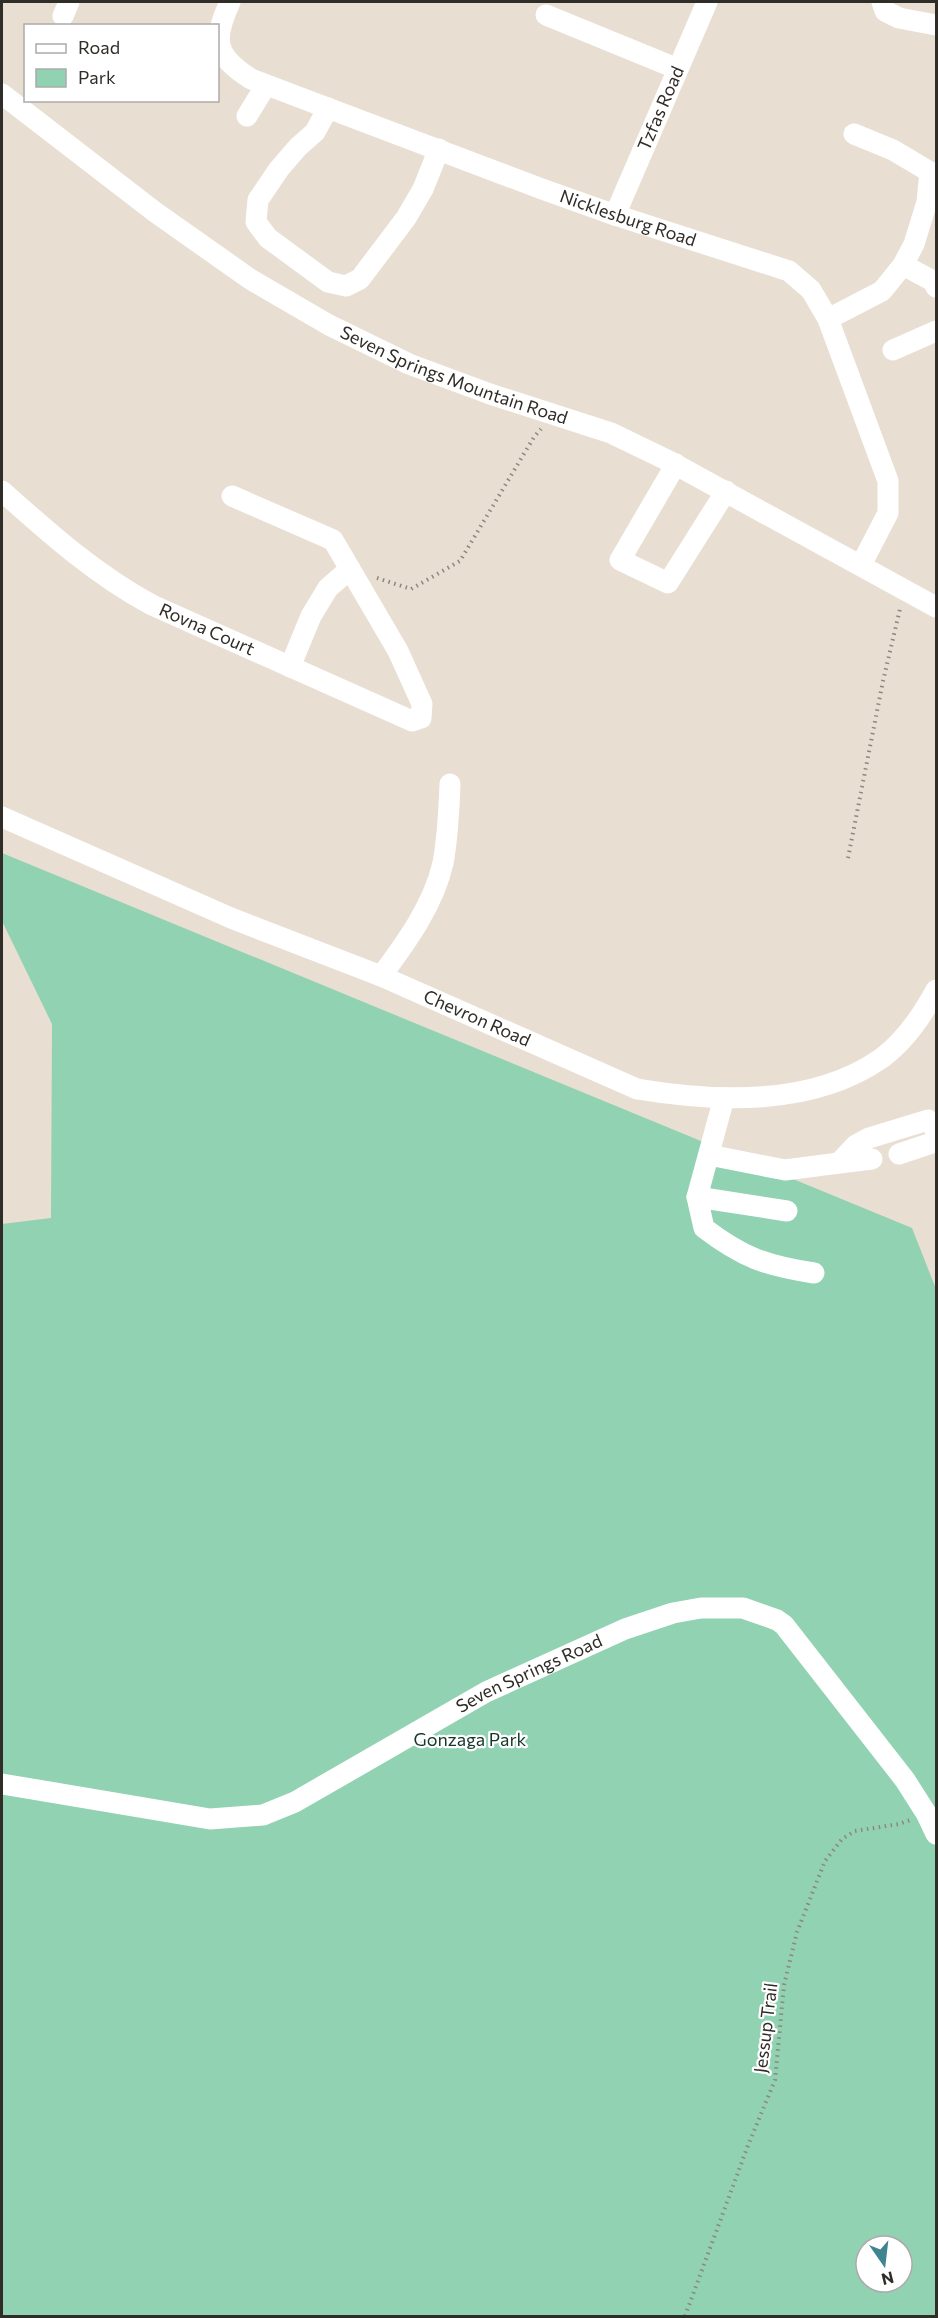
<svg xmlns="http://www.w3.org/2000/svg" width="938" height="2318" viewBox="0 0 938 2318" font-family="Commissioner,sans-serif">
	<style>
		.green { fill: #90d2b1; fill-rule: evenodd }
		.lines { fill: none; stroke-linecap: round; stroke-linejoin: round }
		.path { stroke: #8e877f; stroke-width: 4; stroke-dasharray: 1.5 4.5; stroke-linecap: butt }
		.minor { stroke: #fff; stroke-width: 21 }
		.labels { text-anchor: middle; stroke-width: 4.5; stroke-linejoin: round; paint-order: stroke }
		.street-label { font-size: 18px; fill: #302c28; stroke: #fff }
		.park-label { font-size: 18px; fill: #143627; stroke: #fff }
	</style>
	<rect width="100%" height="100%" fill="#e9ded2"/>
	<path class="green" d="M2,853L912,1228L936,1289V2316H2V1224L51,1218L52,1024L2,921ZM866,2246H902V2282H866Z"/>
	<g class="lines">
		<path class="path" d="M377,578L411,589L460,561L534,437L541,429
			M848,858L883,681L900,609
			M685,2316L747,2148L775,2080L784,1985L797,1932L825,1861L842,1839L855,1831L899,1824L910,1820"/>
		<g class="minor">
			<path id="s1" d="M230,2C212,41 215,56 251,79L542,189L615,215L789,271L811,290L828,319L888,481V513L861,565"/>
			<path d="M882,2L885,11L899,18L936,25"/>
			<path d="M546,15L678,69"/>
			<path d="M63,16L69,2"/>
			<path id="s2" d="M2,94L155,212L250,279L329,325L409,364L490,394L611,433L669,461L936,607"/>
			<path d="M328,108L315,132L298,147L279,169L258,200L256,222L268,238L328,282L346,286L360,279L406,218L423,189L439,149"/>
			<path d="M247,116L266,85"/>
			<path id="s3" d="M615,215L707,2"/>
			<path d="M903,265L933,281L936,287"/>
			<path d="M828,319L882,291L903,265L914,244L927,202L930,172L893,150L854,134"/>
			<path d="M893,350L936,331"/>
			<path d="M676,464L620,560L668,583L726,491"/>
			<path id="s4" d="M2,491C49,533 96,575 152,605L412,721L421,718L422,704L398,651L333,540L232,496"/>
			<path d="M290,667L311,616L328,588L350,569"/>
			<path id="s5" d="M2,817L231,918L381,976L637,1089C716,1102 812,1107 882,1058C906,1040 922,1016 936,990"/>
			<path d="M381,976C406,943 434,904 443,863C448,837 449,810 450,784"/>
			<path d="M724,1098L697,1197L704,1228C742,1257 766,1266 814,1273"/>
			<path d="M899,1154L935,1142L936,1136"/>
			<path d="M709,1155L785,1170L839,1163L856,1145L869,1138L928,1120L936,1130"/>
			<path d="M839,1163L872,1159"/>
			<path d="M697,1197L787,1211"/>
			<path id="s6" d="M2,1784L210,1819L263,1815L295,1802L486,1692L625,1629L673,1613L701,1608H743L777,1620L784,1625L905,1780L926,1813L936,1834"/>
		</g>
	</g>
	<g class="labels">
		<g class="street-label">
			<text dy="6" stroke="none"><textPath href="#s3" startOffset="116">Tzfas Road</textPath></text>
			<text dy="6" stroke="none"><textPath href="#s1" startOffset="494">Nicklesburg Road</textPath></text>
			<text dy="6" stroke="none"><textPath href="#s2" startOffset="536">Seven Springs Mountain Road</textPath></text>
			<text dy="6" stroke="none"><textPath href="#s4" startOffset="249">Rovna Court</textPath></text>
			<text dy="6" stroke="none"><textPath href="#s5" startOffset="516">Chevron Road</textPath></text>
			<text dy="6" stroke="none"><textPath href="#s6" startOffset="566">Seven Springs Road</textPath></text>
			<text transform="translate(766 2028) rotate(-83)" y="6">Jessup Trail</text>
		</g>
		<g class="park-label">
			<text x="470" y="1746">Gonzaga Park</text>
		</g>
	</g>
	<rect width="938" height="2318" fill="none" stroke="#302c28" stroke-width="6"/>
	<rect x="24" y="24" width="195" height="78" fill="#ffffff" stroke="#acaba9" stroke-width="1.5"/>
	<rect x="36" y="44" width="30" height="9" fill="#ffffff" stroke="#acaba9" stroke-width="1.5"/>
	<text x="78" y="54" font-size="18" fill="#302c28">Road</text>
	<rect x="36" y="69" width="30" height="18" fill="#90d2b1" stroke="#acaba9" stroke-width="1.5"/>
	<text x="78" y="84" font-size="18" fill="#302c28">Park</text>
	<g transform="translate(884 2264) rotate(166)"><circle r="28" fill="#ffffff" stroke="#acaba9" stroke-width="1.5"/>
	<path d="M0-4.5L10 22L0 15L-10 22Z" fill="#3e858f"/>
	<text y="-9" font-size="16" font-weight="bold" text-anchor="middle" fill="#302c28">N</text>
	</g>
</svg>
